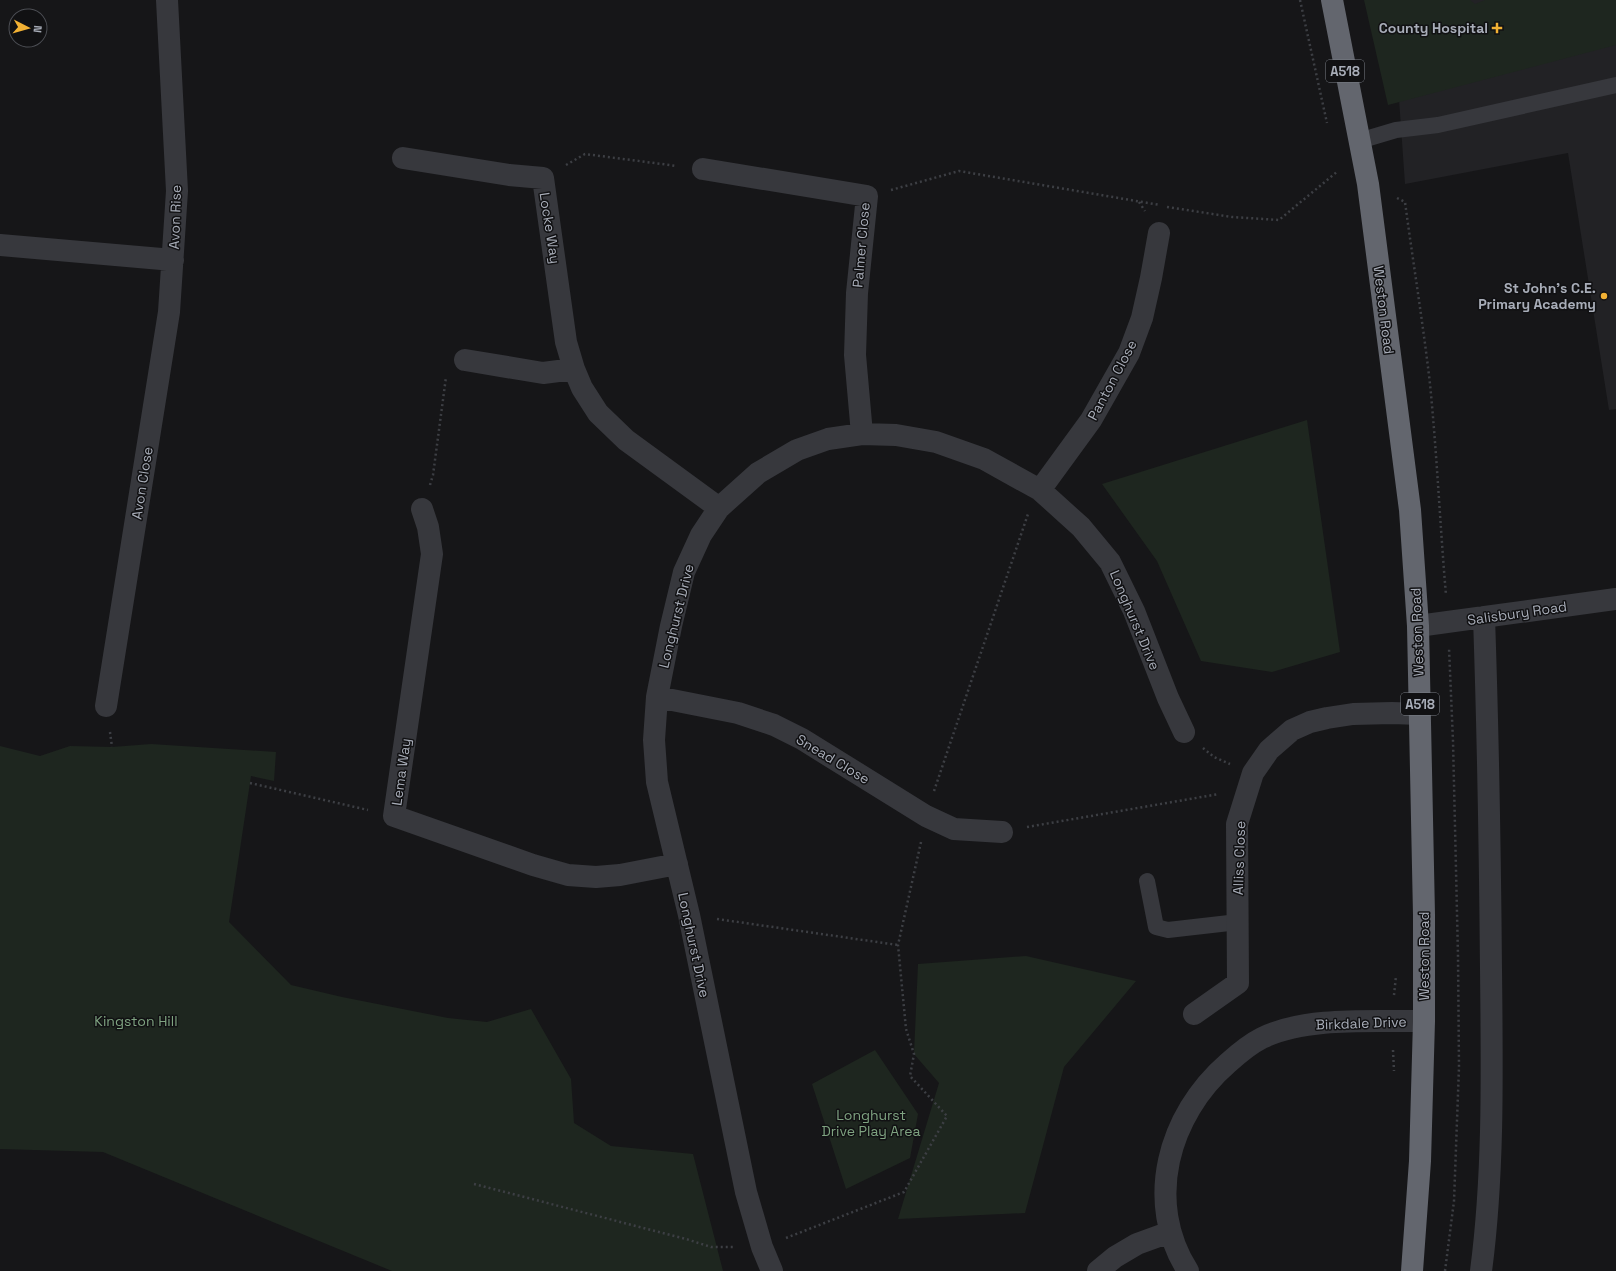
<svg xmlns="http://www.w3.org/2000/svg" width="1616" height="1271" viewBox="0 0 1616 1271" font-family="'Space Grotesk',sans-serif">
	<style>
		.built { fill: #222225 }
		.green { fill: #1e261f }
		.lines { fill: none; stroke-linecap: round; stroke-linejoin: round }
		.path { stroke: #3d3f44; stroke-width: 2.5; stroke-dasharray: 2 3; stroke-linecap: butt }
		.lane { stroke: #37383d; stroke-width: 16 }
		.street { stroke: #37383d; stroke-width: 22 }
		.highway { stroke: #63666e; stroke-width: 22 }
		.poi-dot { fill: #f2b134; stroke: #111113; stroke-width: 1.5 }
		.labels { text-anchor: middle; stroke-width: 3; stroke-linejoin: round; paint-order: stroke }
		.shield { fill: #111113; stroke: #7b7e86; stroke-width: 1 }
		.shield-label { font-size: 13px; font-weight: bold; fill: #a8adb8 }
		.poi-label { font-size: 14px; font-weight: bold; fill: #a8adb8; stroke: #111113; text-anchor: end }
		.street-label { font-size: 14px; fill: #a8adb8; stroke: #111113 }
		.park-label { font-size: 14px; fill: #7fa381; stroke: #111113 }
	</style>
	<rect width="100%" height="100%" fill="#161618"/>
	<path class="built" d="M1372,0H1616V409L1609,410L1568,153L1405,184L1399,99Z"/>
	<path class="green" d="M1364,0H1470L1475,4L1485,0H1616V45L1388,105Z
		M1307,420L1340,652L1272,672L1201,661L1157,561L1102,484Z
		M151,744L276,752L274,781L251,776L229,922L291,985L342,997L448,1018L487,1022L531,1009L571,1079L574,1123L611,1146L693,1154L723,1271H392L103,1152L0,1149V746L40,756L70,746L112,747Z
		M1026,956L1136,981L1064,1067L1025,1213L898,1219L939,1083L914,1054L918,964Z
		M875,1050L918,1114L910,1158L846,1189L812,1084Z"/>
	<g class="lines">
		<path class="path" d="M1300,0L1327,123
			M566,165L585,154L677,166
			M891,190L959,171L1160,205
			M1397,198L1405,202C1413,262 1423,323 1430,384C1437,455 1440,525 1446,595
			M1139,202L1145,211
			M1167,207L1232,217L1279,220L1338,171
			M430,485L433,475L446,377
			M110,732L112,747
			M1203,748L1214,757L1230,764
			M250,783L368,810
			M934,791L1028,514
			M1027,827L1219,794
			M717,919L898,945
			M1394,995L1396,976
			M1393,1050L1394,1071
			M474,1184L686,1239L711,1247H735
			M786,1238L904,1192L947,1116L910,1076L914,1054L906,1029L898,945L921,842
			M1445,1271L1454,1201L1459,1067L1458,956L1453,741L1449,648"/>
		<path class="lane" d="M1359,141L1396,130L1438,125L1616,85
			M1147,881L1156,927L1168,930L1238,922"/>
		<path class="street" d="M403,158L509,175L543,178L566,342L574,369L582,388L598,413L626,440L719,508
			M703,169L867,196L857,293L855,355L862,434
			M0,245L173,260
			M465,360L543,373L574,369
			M1040,490L1091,420L1129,353L1142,318L1151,278L1159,233
			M422,509L428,527L432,554L394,816L533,865L568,875L596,877L620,875L677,864
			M1418,626L1616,599
			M657,697L738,713L774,725L802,739L926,816L954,829L1002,832
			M106,706L169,312L177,191L167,0
			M1194,1014L1238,983L1237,824L1253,773L1269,750L1292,730L1310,722L1327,718L1353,714L1392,713L1420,714
			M772,1271L762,1247L746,1192L689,915L657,782L654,740L657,697L671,626L684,572L701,535L719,508L758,473L797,450L828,439L862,434L896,435L936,442L984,459L1040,490L1081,527L1110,562L1134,611L1168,698L1184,732
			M1098,1271L1115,1257L1137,1244L1170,1232
			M1188,1271C1144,1202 1168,1115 1228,1063C1238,1054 1250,1044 1262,1038C1306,1016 1376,1022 1424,1021
			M1481,1271C1494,1173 1492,1068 1491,969C1490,852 1488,734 1484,617"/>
		<path class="highway" d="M1332,0L1368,184L1410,510L1418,626L1424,915V1021L1420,1161L1412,1271"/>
	</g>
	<g class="poi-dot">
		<path d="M1495 22h4v4h4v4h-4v4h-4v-4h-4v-4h4z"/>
		<circle cx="1604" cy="296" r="4"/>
	</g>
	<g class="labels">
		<g class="shield">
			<rect x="1326" y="60" width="38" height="22" rx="3"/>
			<rect x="1401" y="693" width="38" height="22" rx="3"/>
		</g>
		<g class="shield-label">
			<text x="1345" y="76">A518</text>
			<text x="1420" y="709">A518</text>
		</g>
		<g class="poi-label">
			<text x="1488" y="33">County Hospital</text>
			<text x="1596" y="293">St John's C.E.<tspan x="1596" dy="16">Primary Academy</tspan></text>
		</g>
		<g class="street-label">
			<text transform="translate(175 217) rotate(-88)" y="5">Avon Rise</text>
			<text transform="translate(550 228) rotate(81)" y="5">Locke Way</text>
			<text transform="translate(861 245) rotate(-85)" y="5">Palmer Close</text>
			<text transform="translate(1384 310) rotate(83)" y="5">Weston Road</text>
			<text transform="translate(1112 380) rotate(-62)" y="5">Panton Close</text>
			<text transform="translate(142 483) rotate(-81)" y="5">Avon Close</text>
			<text transform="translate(1517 613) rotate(-8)" y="5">Salisbury Road</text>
			<text transform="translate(676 616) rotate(-76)" y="5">Longhurst Drive</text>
			<text transform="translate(1135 620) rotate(67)" y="5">Longhurst Drive</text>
			<text transform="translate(1417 632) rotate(-92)" y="5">Weston Road</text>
			<text transform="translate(833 759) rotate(31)" y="5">Snead Close</text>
			<text transform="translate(401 772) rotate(-82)" y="5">Lema Way</text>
			<text transform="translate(1239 858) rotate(-88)" y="5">Alliss Close</text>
			<text transform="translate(694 945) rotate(78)" y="5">Longhurst Drive</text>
			<text transform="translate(1424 956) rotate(-90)" y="5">Weston Road</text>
			<text transform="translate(1361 1023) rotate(-2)" y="5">Birkdale Drive</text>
		</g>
		<g class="park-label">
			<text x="136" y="1026">Kingston Hill</text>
			<text x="871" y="1120">Longhurst<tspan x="871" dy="16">Drive Play Area</tspan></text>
		</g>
	</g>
	<g transform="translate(28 28) rotate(96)"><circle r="19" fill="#111113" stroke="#4d4f55"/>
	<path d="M0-3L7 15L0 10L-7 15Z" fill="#f2b134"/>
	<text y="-6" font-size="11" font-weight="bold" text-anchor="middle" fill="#a8adb8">N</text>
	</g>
</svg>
